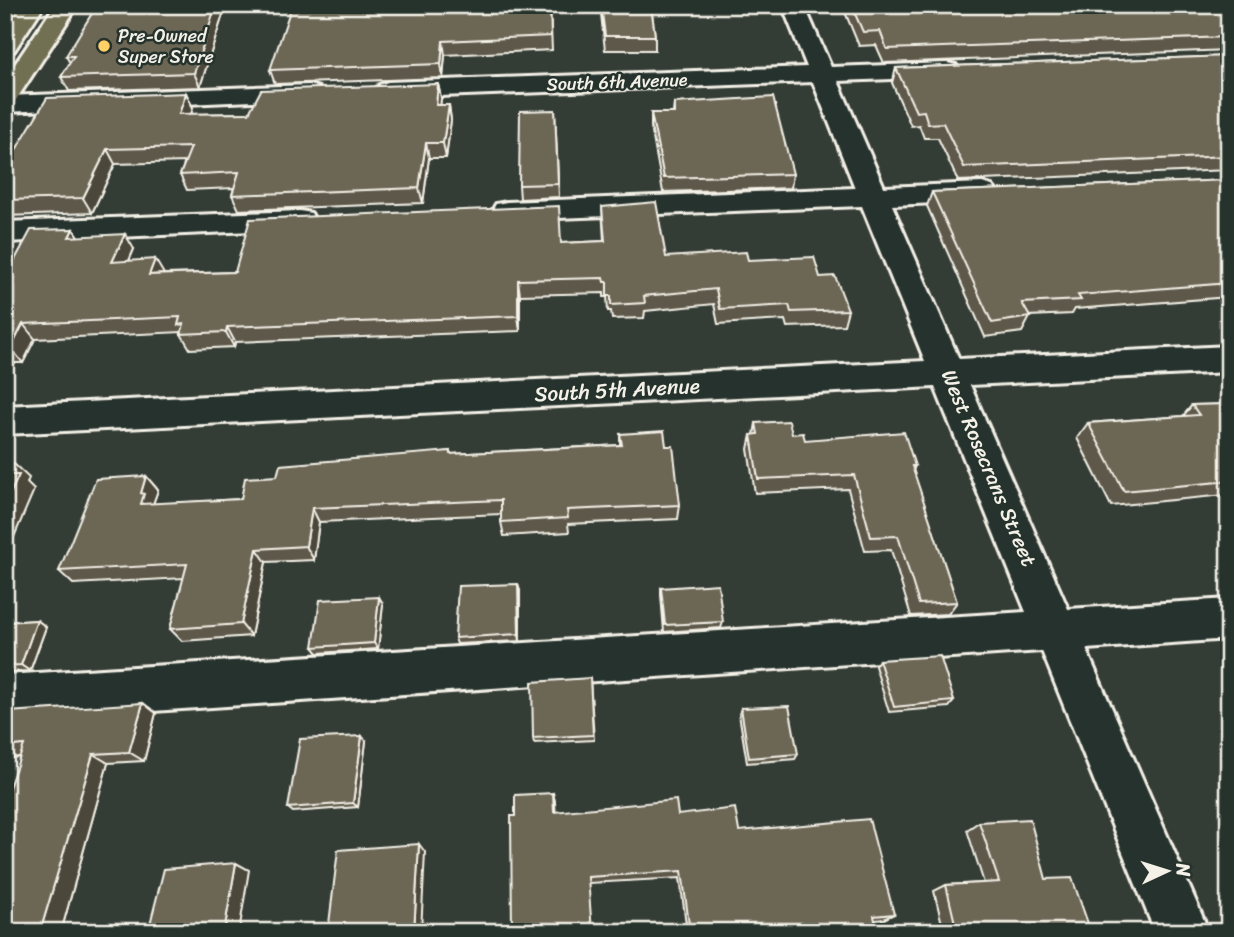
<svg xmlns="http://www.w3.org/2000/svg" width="1234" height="937" viewBox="0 0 1234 937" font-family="Sriracha,sans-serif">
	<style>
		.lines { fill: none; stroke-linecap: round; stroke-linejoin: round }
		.minor-casing { stroke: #f4f1e8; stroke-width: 6 }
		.major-casing { stroke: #f4f1e8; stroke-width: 6 }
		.minor { fill: #26332d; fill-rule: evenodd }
		.major { fill: #716f52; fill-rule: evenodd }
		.wall { fill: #5d5848; stroke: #f4f1e8; stroke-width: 2 }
		.shaded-wall { fill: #4c473b; stroke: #f4f1e8; stroke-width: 2 }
		.building { fill: #6c6654; stroke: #f4f1e8; stroke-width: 2 }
		.poi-dot { fill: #ffd166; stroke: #26332d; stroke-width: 2.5 }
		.labels { text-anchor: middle; stroke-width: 5; stroke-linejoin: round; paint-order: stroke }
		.far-poi-label { font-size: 18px; fill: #f4f1e8; stroke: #26332d; text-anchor: start }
		.far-street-label { font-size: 18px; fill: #f4f1e8; stroke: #26332d }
		.street-label { font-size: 21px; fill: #f4f1e8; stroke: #26332d }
	</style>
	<rect width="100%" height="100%" fill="#343d35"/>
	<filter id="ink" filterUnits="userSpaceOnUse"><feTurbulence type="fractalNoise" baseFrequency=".0143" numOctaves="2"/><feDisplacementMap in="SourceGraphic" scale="14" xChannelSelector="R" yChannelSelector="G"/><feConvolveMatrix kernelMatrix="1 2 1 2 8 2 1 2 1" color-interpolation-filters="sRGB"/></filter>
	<g filter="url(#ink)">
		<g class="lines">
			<g class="minor-casing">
				<path id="minor" d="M782,5H804L831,67L947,63L956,65L959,70L956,75L947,77L838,81L884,187L982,183L992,186L997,192L992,198L982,201L892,205L959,359L1229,346V372L970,385L1068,609L1229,599V639L1086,649L1209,932H1155L1042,651L5,721V675L1026,612L935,387L5,434V406L925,361L862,206L507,220L496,218L492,211L496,204L507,202L855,188L813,82L388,98L379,95L375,90L379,85L388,82L807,67Z
					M310,85L319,88L323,93L319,98L5,112V96Z
					M300,211L311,213L315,220L311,227L300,229L5,242V222Z"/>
			</g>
			<g class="major-casing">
				<path id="major" d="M21,5H44L14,51L5,53V28Z
					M55,5H78L14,103L5,106V79Z"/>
			</g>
			<use href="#minor" class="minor"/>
			<use href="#major" class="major"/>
		</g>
		<path class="wall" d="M226,5L200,87L69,91L61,77L70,63L66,56Z
			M550,5L552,50L445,55L443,78L275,84L270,70Z
			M600,5H651L655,36V50H605Z
			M842,5H1229V50L884,63L876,45L859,46Z
			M1229,56V170L958,181L938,138H924L919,125L911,126L892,83L896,68Z
			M438,84L441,98L440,105H449L451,120L446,158H429L423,203L239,210L232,195L234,188L187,190L180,175L185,162L115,164L92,213L5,216V168L186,93L193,108L191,114L249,113Z
			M674,103L793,174L791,188L663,192L651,127V113H673Z
			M555,110L559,197L520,199L519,185Z
			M1229,180V297L1075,309L1072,314L1029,316L1030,317L1022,332L985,337L927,206L932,192Z
			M602,207L666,257L748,260L820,277L848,310L844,325L787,327L785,320L718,324L714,304L645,311L644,318L612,319L611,311H608L607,297H604V293L520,295V331L235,342L234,347L190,349L181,334L182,332L35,339L23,363H5V278L73,229L78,237L134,249L129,261L164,274L235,272L561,243L604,241Z
			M1229,404V501L1225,495L1111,506L1077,438L1088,423L1183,416L1192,405Z
			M756,423L792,434L805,440L915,466L913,471L957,602L948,614L911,616L891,550L865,551L848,489L755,493L748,449L751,435H754Z
			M620,434L666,446L680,505L678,519L568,524L569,532L504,536L501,522V514L319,522L314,560L266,562L251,636L182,641L170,629L184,578L73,584L59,571L146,476L158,490L153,504L241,499L277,476L450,451V454L620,445Z
			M661,588L723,622L721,628L664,632L661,595Z
			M520,591V641L457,644L455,638Z
			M379,597L383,604L378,649L318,653L313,647Z
			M37,620L46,627L30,671L5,672V622Z
			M879,660L954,701L949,707L889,712L875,666Z
			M590,678L594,740L534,743L533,738Z
			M143,703L156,713L144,761L108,763L61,932H5L19,757L11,758L5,755V720Z
			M741,708L798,754L795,759L747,763L739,714Z
			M366,741L358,807L293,812L288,808Z
			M553,793L555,802V812L678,815L739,831L894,914L884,919L875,920L876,925L868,930L845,932H687L680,878L589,883L515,816Z
			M979,822L1046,879L1091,932H944L934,891L946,885L984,883L967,830Z"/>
		<path class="shaded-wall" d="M216,5H226L200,87L194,73Z
			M443,41L445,55L443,78L441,64Z
			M438,84L441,98L439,120L436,105Z
			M186,93L193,108L186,129L179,114Z
			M449,105L451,120L446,158L443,143Z
			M426,143L429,158L423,203L419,188Z
			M107,149L115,164L92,213L83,198Z
			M73,229L83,244L69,237Z
			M125,234L134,249L122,277L112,262Z
			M155,259L164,274L149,275Z
			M518,280L520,295V331L518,316Z
			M23,324L35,339L23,363L11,348Z
			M227,327L235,342L234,347L226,332Z
			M13,463L29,478L27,483L34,490L5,558V505L8,475Z
			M146,476L158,490L153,504H141V493Z
			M312,508L319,522L314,560L306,546Z
			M257,549L266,562L251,636L241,624Z
			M518,584L520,591V641L519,634Z
			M379,597L383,604L378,649L374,643Z
			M37,620L46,627L30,671L21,665Z
			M143,703L156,713L144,761L129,752Z
			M362,736L366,741L358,807L353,803Z
			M93,754L108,763L61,932H40Z
			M553,793L555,802L556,820L554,812Z
			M419,844L425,852L421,932H414Z
			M236,863L249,870L239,932H224Z"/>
		<path class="building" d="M97,5H216L194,73L61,77L74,56H66Z
			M292,5H550L551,36L443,41L441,64L270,70Z
			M601,5H651L655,36H605Z
			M851,5H1229V37L887,49L880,31L863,32Z
			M1229,56V156L964,167L943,123L928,124L924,111L916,112L896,68Z
			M438,84L436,105H449L443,143H426L419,188L232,195L239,172L180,175L191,147L107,149L83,198L5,200V168L47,98L186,93L179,114L249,113L261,90Z
			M773,97L793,174L664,178L651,113H674V103Z
			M555,110L558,184L519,185L520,111Z
			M1229,180V283L1078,295L1081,300L1022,303L1030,317L992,323L932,192Z
			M656,202L666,257L746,252L748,260L814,257L820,277L835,276L848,310L791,312L789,305L720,309L716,289L644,296L645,303L611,305V296H607V282H604L603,278L518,280V316L227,327L226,332L181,334L184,324L178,325L180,317L23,324L11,348H5V278L31,230L73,229L69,237L125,234L112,262L155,259L149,275L235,272L250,219L559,206L561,243L605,241L602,207Z
			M1229,404V481L1124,491L1088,423L1199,415L1192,405Z
			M789,421L792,434L803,433L805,440L904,432L915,466H912L957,602L919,604L898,536L871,537L854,475L758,479L751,435L758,434L756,423Z
			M664,431L666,446H673L680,505L567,510L568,518L501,522V500L312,508L306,546L257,549L241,624L170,629L187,564L59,571L96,479L146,476L141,493L144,494L141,504L241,499L245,478L277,476L280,465L450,451V454L622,445L620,434Z
			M5,463H13L8,475H19L5,505Z
			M518,584L519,634L455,638L458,586Z
			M718,584L723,622L665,625L661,588Z
			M379,597L374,643L313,647L320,600Z
			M37,620L21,665L5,666V622Z
			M940,656L954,701L894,707L879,660Z
			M590,678L593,735L533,738L532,682Z
			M143,703L129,752L93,754L40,932H5V799L24,745L5,747V720L8,712Z
			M789,706L798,754L749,758L741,708Z
			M362,736L353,803L288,808L300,739Z
			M553,793L554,812L676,800L678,815L735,808L739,831L869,819L894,914L874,916L876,925L795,932H690L682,871L588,877L592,932H512L511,816H515V795Z
			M1030,819L1046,879L1072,878L1091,932H957L946,885L999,882L979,822Z
			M419,844L414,932H328L338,850Z
			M236,863L224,932H148L164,869Z"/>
	</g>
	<circle class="poi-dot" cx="104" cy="46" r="7"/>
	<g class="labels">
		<g class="far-poi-label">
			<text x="118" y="42">Pre-Owned<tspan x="118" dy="21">Super Store</tspan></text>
		</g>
		<g class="far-street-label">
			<text transform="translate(617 82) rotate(-2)" y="6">South 6th Avenue</text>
		</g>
		<g class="street-label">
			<text transform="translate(617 390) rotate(-3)" y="7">South 5th Avenue</text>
			<text transform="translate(989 468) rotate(67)" y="7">West Rosecrans Street</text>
		</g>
	</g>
	<rect width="1234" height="937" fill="none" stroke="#26332d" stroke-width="28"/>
	<rect x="14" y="14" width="1206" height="909" fill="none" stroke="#f4f1e8" stroke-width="2.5" filter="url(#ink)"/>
	<g transform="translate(1167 871) rotate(86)" stroke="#26332d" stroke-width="5" paint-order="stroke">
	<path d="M0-5L12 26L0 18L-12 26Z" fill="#f4f1e8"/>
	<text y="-10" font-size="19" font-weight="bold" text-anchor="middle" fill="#f4f1e8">N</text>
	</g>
</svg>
